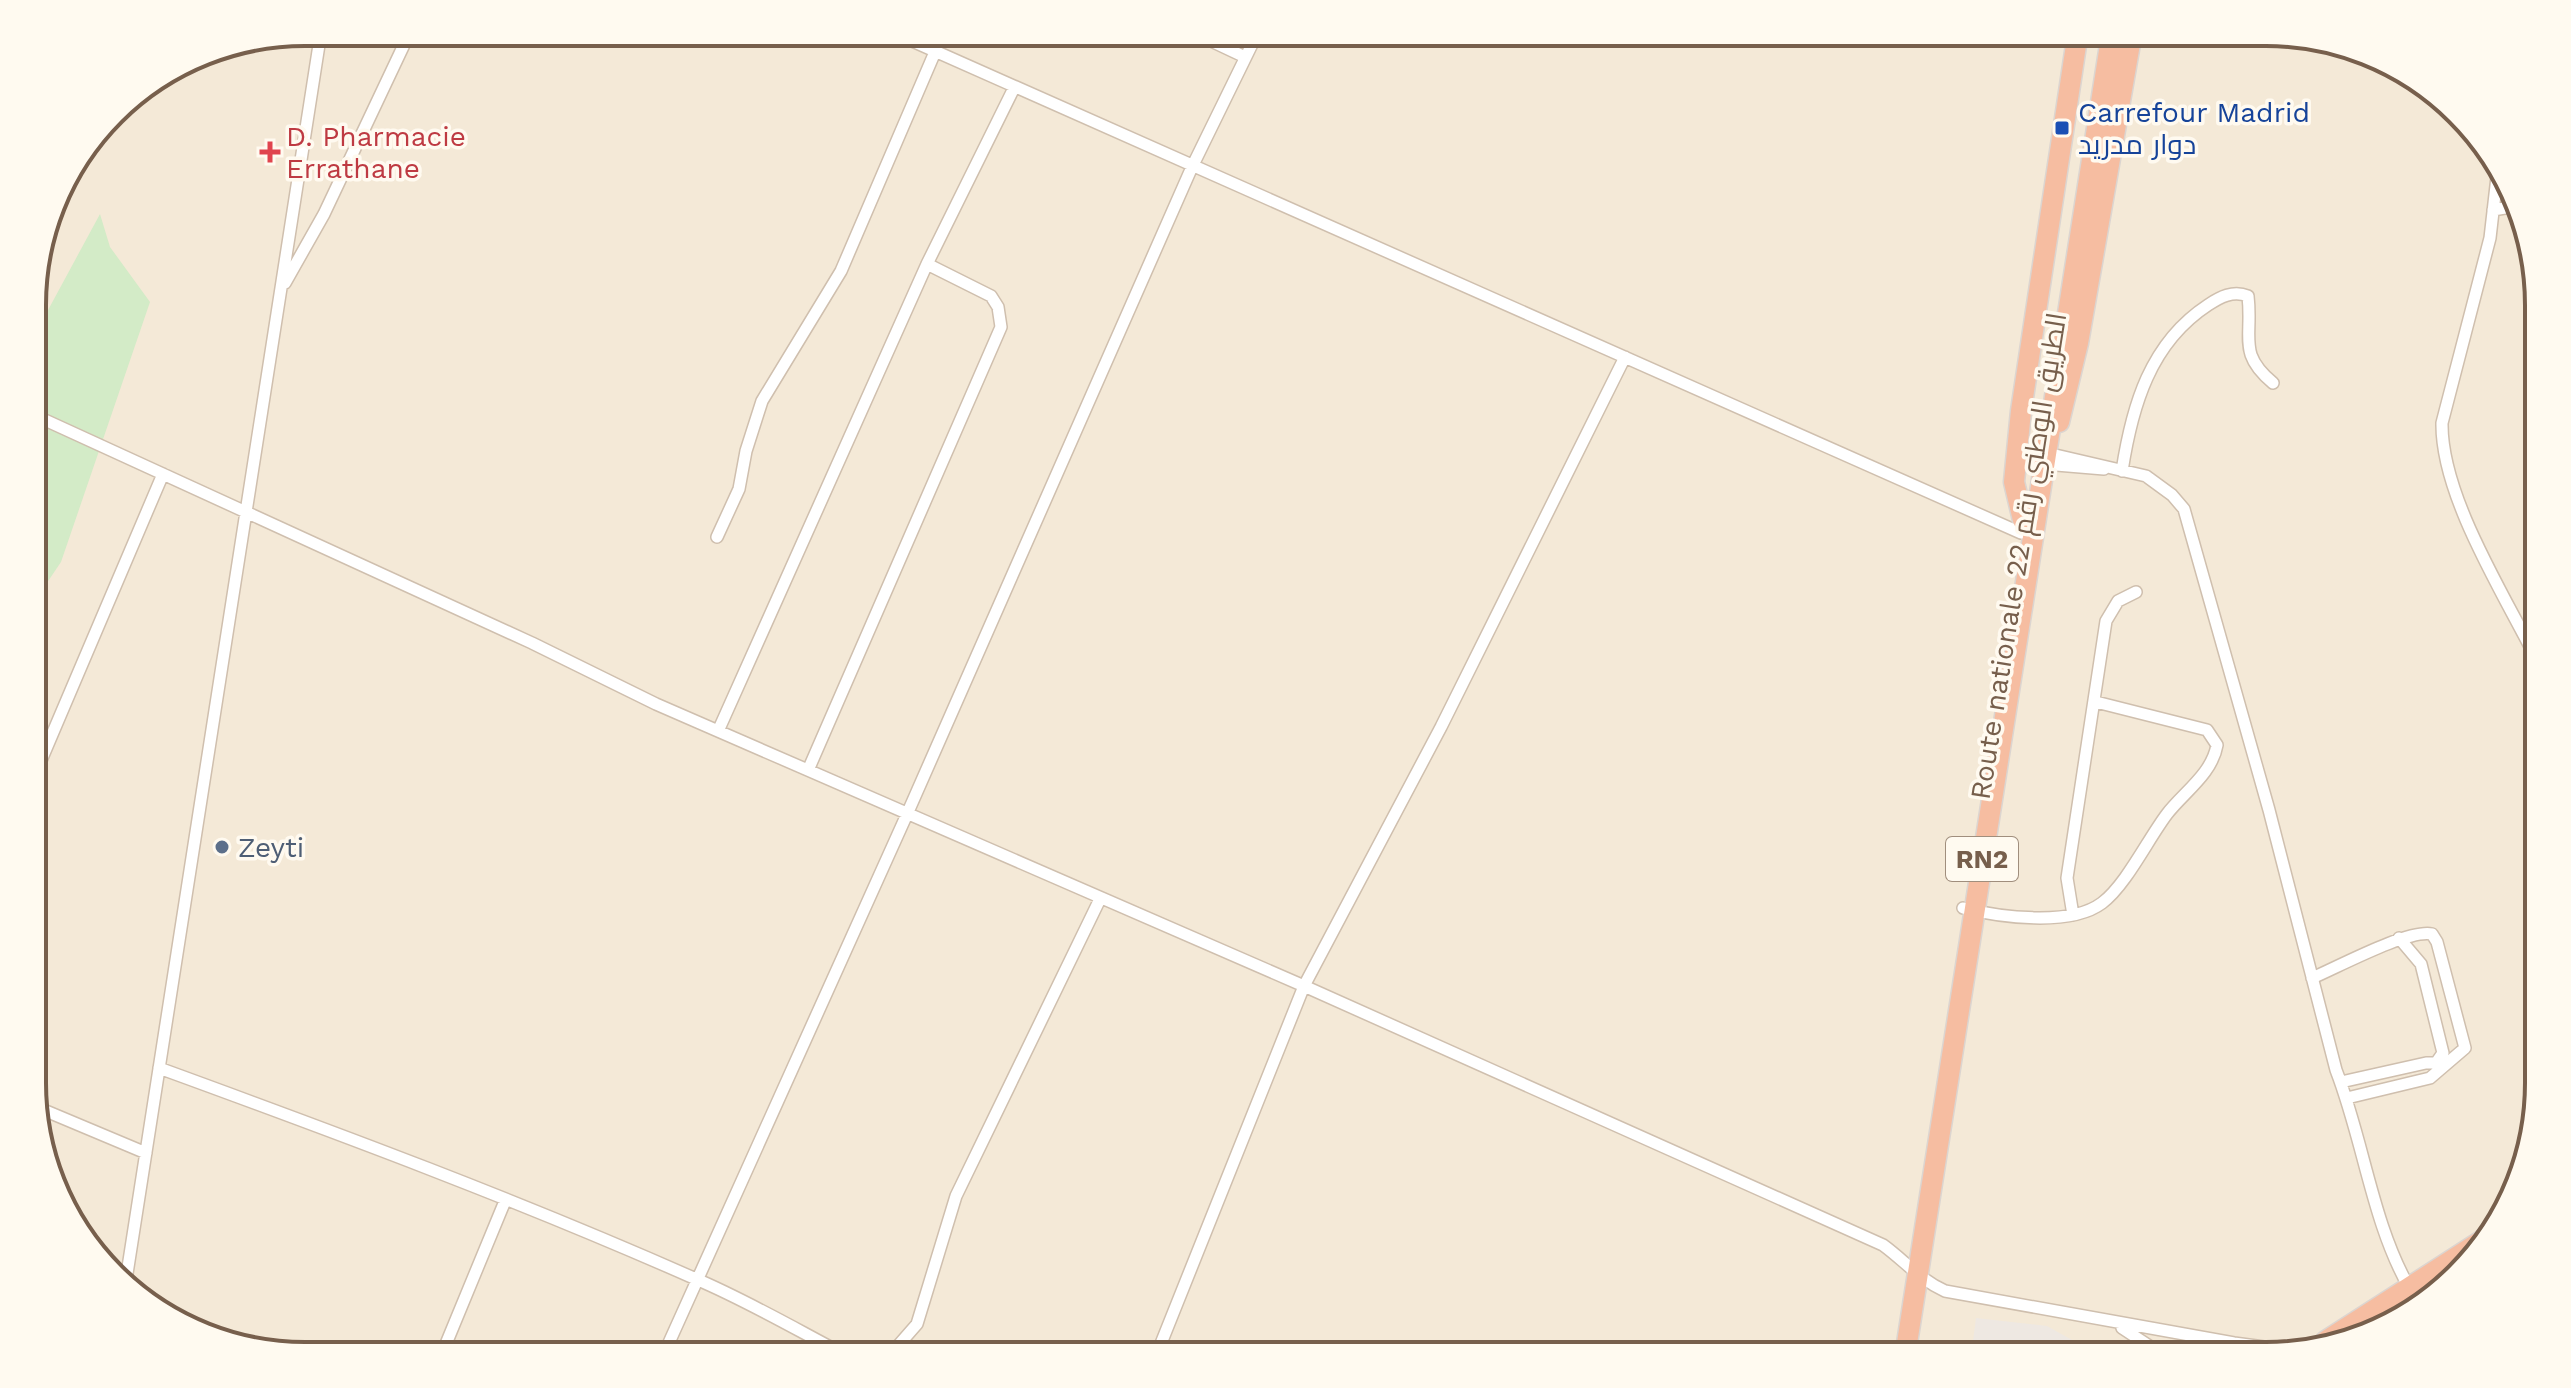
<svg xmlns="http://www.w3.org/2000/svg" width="2571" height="1388" viewBox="0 0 2571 1388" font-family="'Work Sans',Cairo,sans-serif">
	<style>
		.residential { fill: #f4e9d7 }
		.industrial { fill: #eee8e2 }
		.green { fill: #d3ebc7 }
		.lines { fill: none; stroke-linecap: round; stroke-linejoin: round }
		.street-casing { stroke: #cfbfae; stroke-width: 14 }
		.highway-casing { stroke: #dcd5d0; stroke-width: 23 }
		.street { stroke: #fff; stroke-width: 11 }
		.highway { stroke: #f6bda1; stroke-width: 20 }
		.transit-dot { fill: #1a4fb4; stroke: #fffaf0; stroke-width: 3 }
		.health-dot { fill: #e0444e; stroke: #fffaf0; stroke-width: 3 }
		.service-dot { fill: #5c6f8a; stroke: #fffaf0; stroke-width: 3 }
		.labels { text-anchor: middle; stroke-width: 7; stroke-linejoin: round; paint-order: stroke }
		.shield { fill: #fffaf0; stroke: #a08e7d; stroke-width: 2 }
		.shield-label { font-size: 26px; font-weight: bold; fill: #775f4c }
		.transit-label { font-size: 28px; fill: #164399; stroke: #fffaf0; text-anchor: start }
		.health-label { font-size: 28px; fill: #be3a42; stroke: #fffaf0; text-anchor: start }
		.street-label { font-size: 28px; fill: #775f4c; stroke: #fffaf0 }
		.service-label { font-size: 28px; fill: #4e5e75; stroke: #fffaf0; text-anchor: start }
		.rim { fill: none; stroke: #775f4c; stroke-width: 4 }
	</style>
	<rect width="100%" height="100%" fill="#fcf6e9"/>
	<path class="residential" d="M305,32H2266L2402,68L2493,154L2538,287V1100L2503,1219L2417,1310L2283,1355L305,1356L169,1320L78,1235L34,1118V270L60,184L125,100L201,53Z"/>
	<path class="industrial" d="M1976,1318L2047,1326L2099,1355L1934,1356L1936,1340L1973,1341Z"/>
	<path class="green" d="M100,214L110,247L150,302L61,562L34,602V336Z"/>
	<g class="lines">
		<g class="street-casing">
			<path id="street" d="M892,32L2021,533
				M1192,32L1245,57
				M2498,168L2490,238L2442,423C2441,496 2505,596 2538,662
				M2493,210L2511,207
				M285,283L324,214L410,32
				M34,415L532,643L656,704L1304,986L1883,1245C1905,1261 1920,1280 1945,1291L2234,1343L2279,1349L2312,1346
				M2034,450L2146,476L2172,495L2184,509L2269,810L2336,1070C2364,1142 2372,1223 2410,1289
				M2032,463L2104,469
				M2122,471C2132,406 2150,343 2208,305C2220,297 2233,290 2248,296C2253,338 2237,353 2273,383
				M717,537L739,489L746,451L762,401L841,271L935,52
				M719,729L927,264L1014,88
				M809,768L1001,327L998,307L991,296L927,264
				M34,777L163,474
				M1963,908C1999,917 2070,927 2102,903C2126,885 2148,839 2167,814C2184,792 2212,774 2217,745L2207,730L2096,702
				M2073,915L2067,878L2106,621L2118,601L2136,592
				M2399,938L2421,964L2443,1053L2436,1063
				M2312,978C2338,967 2408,929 2432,934L2437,942L2465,1048L2430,1078L2347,1098
				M159,1068C340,1134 520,1201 696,1279C748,1301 797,1330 847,1356
				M2341,1082L2426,1063H2443
				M34,1106L146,1153
				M126,1280L321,32
				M2122,1328L2163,1355
				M441,1356L505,1201
				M663,1356L908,812L1192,167L1258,32
				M889,1356L917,1324L956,1196L1100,899
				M1156,1356L1304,986L1441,727L1625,357"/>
		</g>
		<g class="highway-casing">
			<path id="highway" d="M2059,422L2078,343L2132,32
				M2023,520L2014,482L2021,411L2078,32
				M2386,1321L2448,1278
				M2326,1341L2483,1240
				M1905,1356L2112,32"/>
		</g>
		<use href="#street" class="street"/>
		<use href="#highway" class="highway"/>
	</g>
	<rect class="transit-dot" x="2054" y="120" width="16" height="16" rx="4"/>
	<path class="health-dot" d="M266 140h8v8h8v8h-8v8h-8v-8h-8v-8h8z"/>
	<circle class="service-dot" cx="222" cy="847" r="8"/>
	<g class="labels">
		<rect class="shield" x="1946" y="837" width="72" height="44" rx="6"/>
		<g class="shield-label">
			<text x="1982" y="868">RN2</text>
		</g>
		<g class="transit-label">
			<text x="2078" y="122">Carrefour Madrid<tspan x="2078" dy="32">دوار مدريد</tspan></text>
		</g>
		<g class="health-label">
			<text x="286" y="146">D. Pharmacie<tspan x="286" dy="32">Errathane</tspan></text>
		</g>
		<g class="street-label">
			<text transform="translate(2018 556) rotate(-81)" y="10">Route nationale 22 الطريق الوطني رقم</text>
		</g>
		<g class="service-label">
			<text x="238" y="857">Zeyti</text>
		</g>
	</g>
	<path d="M0 0H2571V1388H0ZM305 46H2266A259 259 0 0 1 2525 305V1083A259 259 0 0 1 2266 1342H305A259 259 0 0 1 46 1083V305A259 259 0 0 1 305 46Z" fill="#fffaf0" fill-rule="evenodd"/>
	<path class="rim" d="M305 46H2266A259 259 0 0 1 2525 305V1083A259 259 0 0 1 2266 1342H305A259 259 0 0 1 46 1083V305A259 259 0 0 1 305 46Z"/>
</svg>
